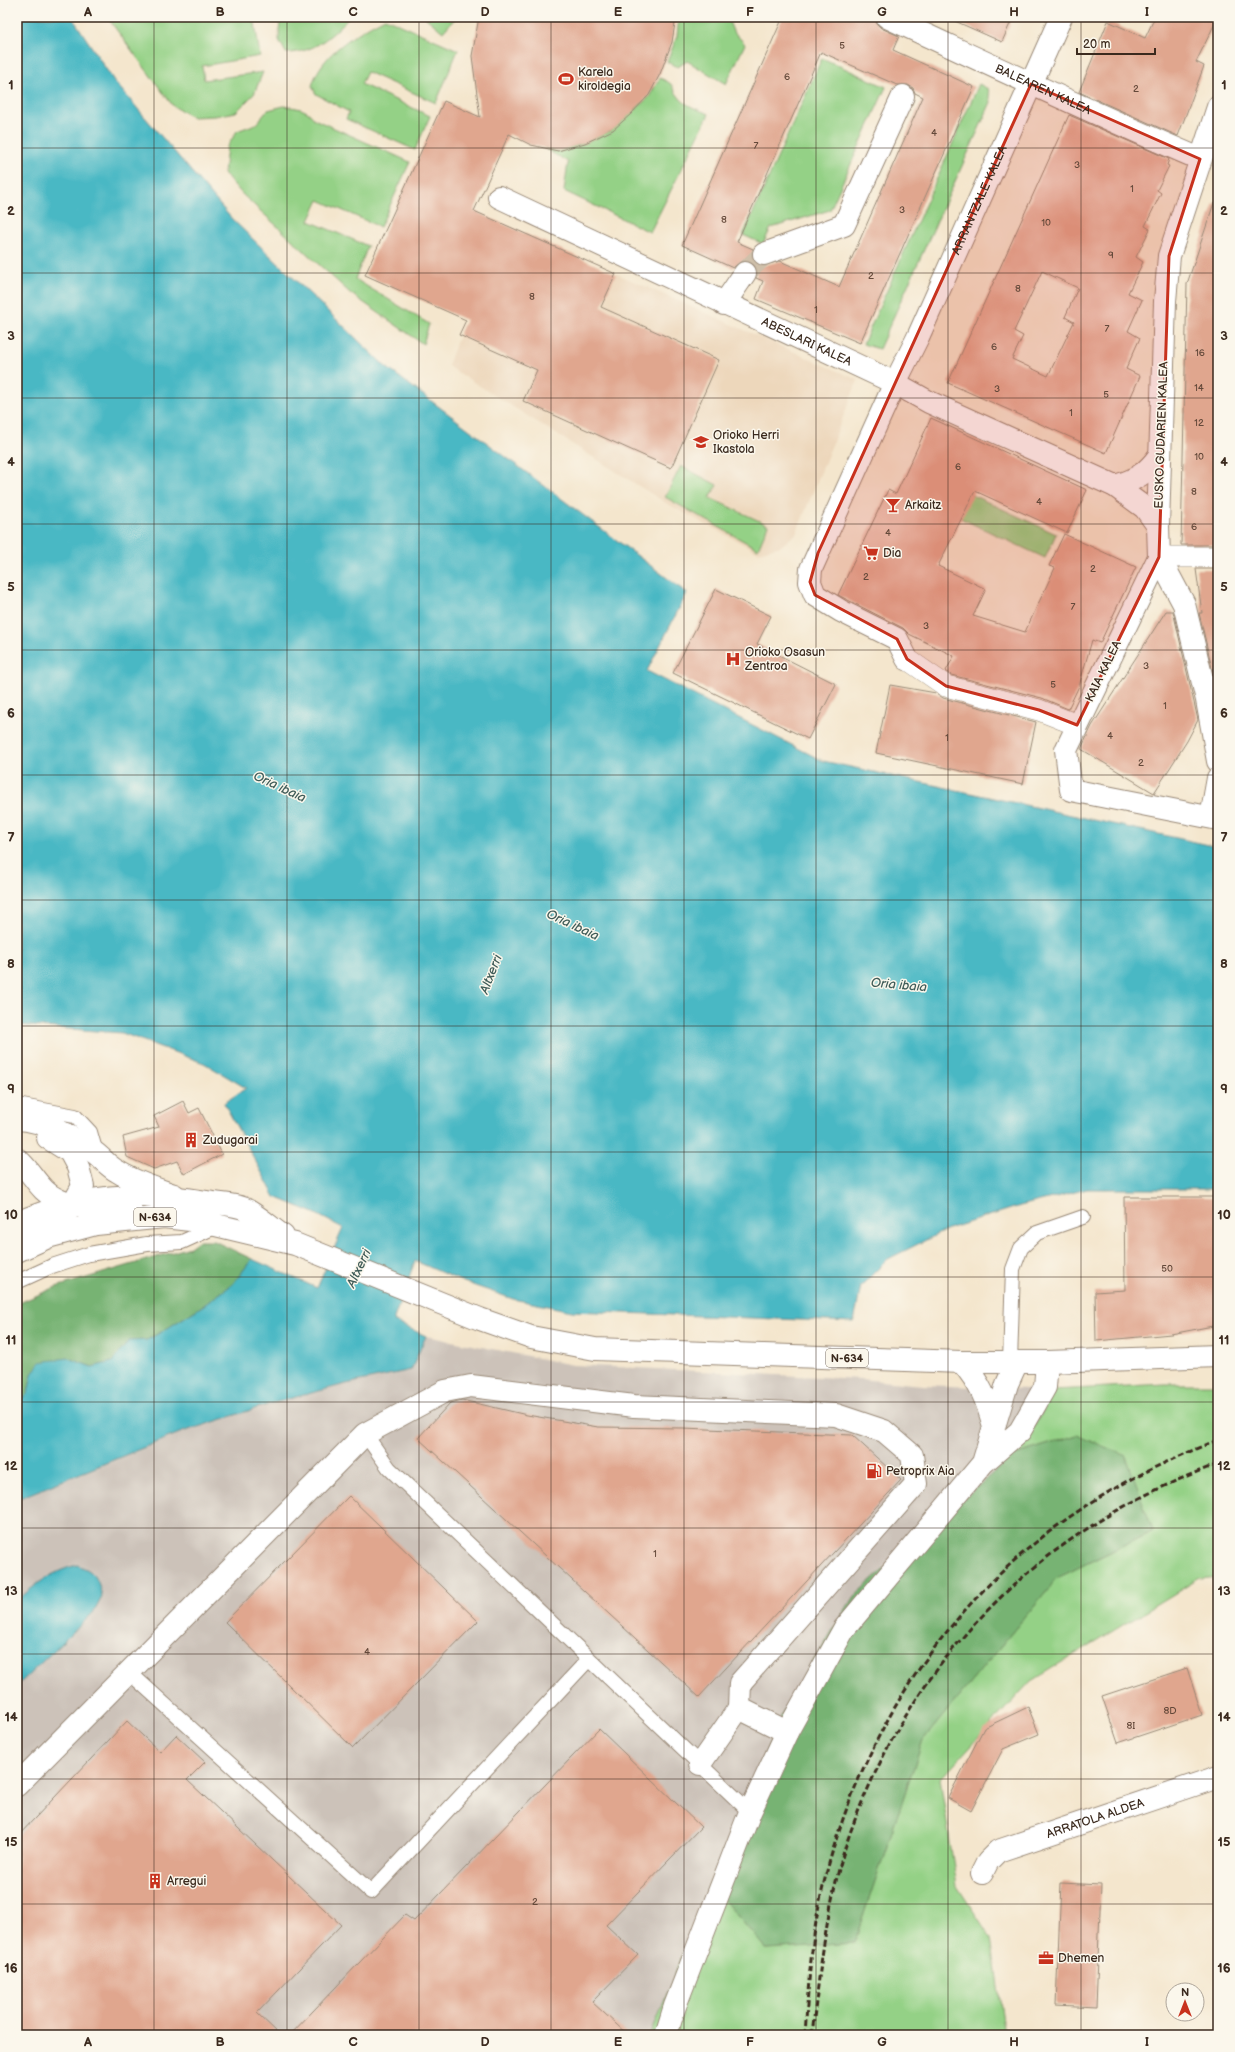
<svg xmlns="http://www.w3.org/2000/svg" width="1235" height="2052" viewBox="0 0 1235 2052" font-family="'Balsamiq Sans',sans-serif">
	<style>
		.built { fill: #edd7bb }
		.industrial { fill: #ccc2b9 }
		.green { fill: #94d186; stroke: #687e52 }
		.forest { fill: #77b373; stroke: #596e48 }
		.water { fill: #4ab8c4; stroke: #427171 }
		.building { fill: #e0a68e; fill-rule: evenodd }
		.lines { fill: none; stroke-linecap: round; stroke-linejoin: round }
		.minor-tunnel { stroke: #cfc0aa; stroke-width: 22; stroke-dasharray: 22 11; stroke-linecap: butt }
		.service-casing { stroke: #988876; stroke-width: 16 }
		.pedestrian-casing { stroke: #988876; stroke-width: 22 }
		.minor-casing { stroke: #988876; stroke-width: 24 }
		.tertiary-casing { stroke: #988876; stroke-width: 24 }
		.trunk-casing { stroke: #988876; stroke-width: 24 }
		.service { stroke: #fff; stroke-width: 14 }
		.pedestrian { stroke: #fff; stroke-width: 21 }
		.minor { stroke: #fff; stroke-width: 22 }
		.tertiary { stroke: #fff; stroke-width: 22 }
		.trunk { stroke: #fff; stroke-width: 22 }
		.rail { stroke: #3b2a1e; stroke-width: 3; stroke-dasharray: 6 3; stroke-linecap: butt }
		.marked { fill: #c8321e; fill-opacity: 0.2; stroke: #c8321e; stroke-width: 3; stroke-linejoin: round }
		.grid { fill: none; stroke: #3b2a1e; stroke-width: 1; stroke-opacity: 0.55 }
		.labels { text-anchor: middle; stroke-width: 3; stroke-linejoin: round; paint-order: stroke }
		.number-label { font-size: 10px; fill: #64493a }
		.shield { fill: #fbf7ec; stroke: #75685c; stroke-width: 1 }
		.shield-label { font-size: 11px; font-weight: bold; fill: #3b2a1e }
		.poi-label { font-size: 12px; fill: #3b2a1e; stroke: #fbf7ec; text-anchor: start }
		.street-label { font-size: 12px; fill: #3b2a1e; stroke: #fbf7ec }
		.water-label { font-size: 13px; font-style: italic; fill: #405c58; stroke: #fbf7ec }
		.neatline { fill: none; stroke: #3b2a1e; stroke-width: 1.5 }
		.grid-label { font-size: 13px; text-anchor: middle; font-weight: bold; fill: #3b2a1e }
	</style>
	<rect width="100%" height="100%" fill="#fbf7ec"/>
	<filter id="ink" filterUnits="userSpaceOnUse"><feTurbulence type="fractalNoise" baseFrequency=".025" numOctaves="2"/><feDisplacementMap in="SourceGraphic" scale="8" xChannelSelector="R" yChannelSelector="G"/><feConvolveMatrix kernelMatrix="1 2 1 2 8 2 1 2 1" color-interpolation-filters="sRGB"/></filter>
	<filter id="wash" filterUnits="userSpaceOnUse"><feTurbulence type="fractalNoise" baseFrequency=".012" numOctaves="4" result="noise"/><feDisplacementMap in="SourceGraphic" scale="16" xChannelSelector="R" yChannelSelector="G"/><feGaussianBlur stdDeviation="0.9" result="paint"/><feColorMatrix in="noise" values="0 0 0 0 0 0 0 0 0 0 0 0 0 0 0 0 0 1.4 0 .05"/><feComposite in="paint" operator="in"/></filter>
	<g filter="url(#wash)">
		<rect width="100%" height="100%" fill="#f4e6cd"/>
		<path class="built" d="M508,226L858,380L796,534L781,546L758,552L666,503L448,366L459,335Z"/>
		<path class="industrial" d="M426,1336L573,1365L861,1379L922,1385L1054,1390L1033,1429L1012,1456L854,1596L786,1705L710,1884L651,2035H17V1499L182,1432L273,1403L346,1384L408,1371Z"/>
		<path class="green" d="M107,17H254L260,56L202,66L204,80L263,72L254,94L236,112L215,116L192,117L173,106Z
			M280,17H350C331,36 315,53 286,53L279,40Z
			M425,17H456L443,32Z
			M679,17H727L733,31L745,44L726,84L687,61L678,67L667,62L677,36Z
			M385,18L458,50L436,103L367,72L361,84L430,116L415,150L346,119L349,112L316,94L312,86C320,54 358,32 385,18Z
			M822,58L886,87L830,210L771,228L763,244L743,235Z
			M660,78C677,86 669,84 679,97C685,106 700,110 709,114L650,232L564,191L568,162L544,148L559,151L585,143L613,130L649,97Z
			M979,84L988,89L991,102L879,349L863,344Z
			M284,106C296,108 307,108 314,119L410,162L380,227L319,200L309,221L368,246L355,279L429,324L423,344L350,293L242,194L224,173L227,147L237,131L256,124L268,110Z
			M681,466L717,485L710,498L768,525L758,549L665,497Z
			M914,468L1056,534L1045,558L903,491Z
			M1165,1384H1218V1576L1200,1578L1031,1681L940,1779L957,1886L991,1938L1005,2035H651L710,1884L766,1949L854,1943L923,1740L1057,1578L1153,1531L1077,1435L1012,1456L1033,1429L1054,1390Z"/>
		<path class="forest" d="M198,1241H214L252,1259L233,1284L204,1305L163,1331L147,1340L129,1341L112,1362L92,1367L68,1358L32,1374L28,1393L17,1404V1304L56,1287L190,1247Z
			M1077,1435L1126,1456L1153,1531L1057,1578L923,1740L854,1943L766,1949L710,1884L786,1705L854,1596L1012,1456Z"/>
		<path class="water" d="M17,17H72L114,81L232,219L386,367L687,593L647,671L823,761L1218,847V1189H1087L1020,1206L948,1229L888,1259L861,1286L854,1322L572,1311L513,1299L461,1281L415,1261L393,1321L426,1336L411,1370L346,1384L273,1403L182,1432L17,1499V1404L28,1393L32,1374L40,1362L68,1358L92,1367L112,1362L129,1341L147,1340L163,1331L204,1305L233,1284L252,1259L317,1288L343,1228L314,1213L275,1197L224,1103L246,1088L204,1063L122,1033L17,1025Z
			M77,1565C96,1572 97,1577 102,1596L93,1613L17,1686V1601C35,1584 53,1571 77,1565Z"/>
		<g id="blocks">
			<path class="building" d="M479,17H676L672,42L660,74L649,95L631,114L613,130L585,143L558,151L531,145L509,134L474,211L616,274L601,307L719,360L671,468L523,401L537,370L459,335L466,320L365,275L444,101L480,117L472,56Z
				M783,17H875L877,24L881,28L899,36L893,50L974,87L860,343L756,299L763,281L756,278V268L752,262L746,261L740,262L733,268L682,245ZM821,52L897,85H908L913,88L915,93L923,97L839,287L780,261L761,266L756,264L752,259L753,249L737,242Z
				M946,17H1013L1002,42Z
				M1155,17H1218L1196,62L1204,66L1178,136L1079,92L1108,21L1145,38Z
				M1069,115L1169,159L1167,165L1169,166L1157,190L1161,193L1145,226L1150,229L1136,257L1143,262L1128,293L1142,300L1128,331L1140,338L1126,369L1140,376L1106,453L948,383ZM1042,271L1078,288L1065,317L1074,322L1048,376L1012,359L1023,336L1014,331Z
				M1214,203L1218,204V545H1181L1187,284Z
				M931,418L1087,490L1067,533L975,491L938,566L986,589L973,616L1025,632L1055,568L1049,566L1064,534L1136,567L1100,643L1092,640L1079,686L1068,709L1042,698L951,675L946,671L954,656L909,634L903,628L838,595L888,490L896,494Z
				M1196,569H1218V681L1216,685L1199,613H1202Z
				M716,589L771,616L757,644L836,684L808,739L673,673Z
				M1166,611H1173L1198,720L1187,741L1154,793L1081,749L1092,726Z
				M890,685L936,693L943,698L1036,722L1023,784L876,753Z
				M183,1101L189,1113L199,1108L222,1154L184,1174L177,1161L154,1169L127,1157L123,1137L159,1127L154,1116Z
				M1124,1197H1218V1325L1171,1334L1096,1341L1095,1292L1125,1290Z
				M462,1400L527,1415L598,1427L683,1428L852,1435L901,1480L699,1697L418,1438L450,1403Z
				M349,1496L478,1621L353,1748L225,1622Z
				M1187,1668L1202,1715L1118,1743L1102,1696Z
				M1028,1707L1039,1734L1003,1749L971,1811L948,1798L984,1728Z
				M127,1721L160,1752L176,1735L205,1762L187,1780L341,1925L257,2013L280,2035H17V1837Z
				M599,1729L701,1827L606,1925L638,1955L592,2002L628,2035H290L405,1915L414,1921Z
				M1061,1883L1101,1885L1096,2007L1056,2005Z"/>
		</g>
	</g>
	<g filter="url(#ink)">
		<use href="#blocks" fill-opacity="0" stroke="#988876" stroke-width="1"/>
		<g class="lines">
			<path class="minor-tunnel" d="M745,273L764,254"/>
			<g class="service-casing">
				<path id="service" d="M17,1105L75,1116L90,1132L96,1153
					M17,1282L52,1266L89,1254L147,1244L182,1242L217,1226
					M1010,1362L1013,1269L1021,1248L1037,1233L1083,1217
					M365,1434L389,1468L750,1812
					M130,1673L371,1892L589,1659"/>
			</g>
			<g class="pedestrian-casing">
				<path id="pedestrian" d="M1159,557H1218
					M907,659L946,686L1039,710L1077,725"/>
			</g>
			<g class="minor-casing">
				<g id="minor">
					<path id="s1" d="M887,17C991,65 1094,114 1200,159"/>
					<path d="M1218,107L1169,256L1165,301L1158,526L1159,557L1184,604L1207,700L1218,761"/>
					<path id="s2" d="M499,197L895,383L929,402L1115,486L1145,508L1158,526"/>
					<path d="M764,254L844,225L903,96"/>
					<path d="M724,304L745,273"/>
					<path d="M1115,486C1136,480 1147,473 1159,456"/>
					<path d="M1159,557L1066,750L1071,790L1218,819"/>
					<path id="s3" d="M907,659L897,639L841,611L815,595L810,582L811,569L895,383L918,337L1061,17"/>
					<path d="M1211,817L1218,778"/>
					<path d="M17,1119C44,1120 74,1137 95,1153C103,1159 109,1167 117,1171C134,1182 154,1188 174,1195"/>
					<path d="M17,1159C28,1168 34,1180 44,1190C61,1208 109,1213 133,1215"/>
					<path d="M17,1236L65,1215L73,1204L83,1186L78,1167L70,1152L48,1138"/>
					<path d="M700,1764L739,1708"/>
					<path d="M17,1785L365,1434L445,1391L471,1386L634,1406L836,1415L884,1431L912,1455L916,1484L740,1683L739,1708L787,1732"/>
					<path id="s4" d="M982,1873L988,1861L998,1851L1218,1777"/>
				</g>
			</g>
			<g class="tertiary-casing">
				<path id="tertiary" d="M962,1362C981,1385 986,1398 994,1426
					M983,1463L1007,1384L1017,1362
					M666,2035L675,2006L750,1812L787,1732L844,1629L983,1463L1020,1431L1045,1387L1047,1362"/>
			</g>
			<g class="trunk-casing">
				<path id="trunk" d="M17,1223C82,1195 138,1190 207,1202C218,1204 232,1204 243,1208C255,1213 271,1228 283,1236
					M17,1251L48,1237L96,1224L164,1217L199,1221L295,1244L480,1319L531,1337L595,1349L962,1362H1047L1218,1356"/>
			</g>
			<use href="#service" class="service"/>
			<use href="#pedestrian" class="pedestrian"/>
			<use href="#minor" class="minor"/>
			<use href="#tertiary" class="tertiary"/>
			<use href="#trunk" class="trunk"/>
			<path class="rail" d="M805,2035C808,1990 811,1944 820,1900C854,1743 945,1599 1080,1510C1123,1481 1170,1459 1218,1440
				M812,2035C819,1976 826,1915 842,1858C853,1820 870,1782 888,1747C960,1612 1074,1516 1218,1464"/>
		</g>
	</g>
	<path class="marked" d="M1031,84L1200,159L1169,256L1159,557L1077,725L1039,710L946,686L907,659L897,639L815,595L810,582L818,553Z"/>
	<path class="grid" d="M154,17V2035M287,17V2035M419,17V2035M551,17V2035M684,17V2035M816,17V2035M948,17V2035M1081,17V2035M17,148H1218M17,273H1218M17,398H1218M17,524H1218M17,650H1218M17,775H1218M17,900H1218M17,1026H1218M17,1152H1218M17,1277H1218M17,1402H1218M17,1528H1218M17,1654H1218M17,1779H1218M17,1904H1218"/>
	<defs>
		<g id="stadium-bare" transform="scale(1.2)"><path d="M0-5a6.5 5 0 1 0 0 10a6.5 5 0 1 0 0-10ZM-3.5-1.8h7v3.6h-7Z" fill="#c8321e" stroke="#fbf7ec" stroke-width="2.5" paint-order="stroke"/></g>
		<g id="school-bare" transform="scale(1.2)"><path d="M0-5L7-2L0 1L-7-2ZM-4 1L0 2.5L4 1V4Q0 6-4 4Z" fill="#c8321e" stroke="#fbf7ec" stroke-width="2.5" paint-order="stroke"/></g>
		<g id="bar-bare" transform="scale(1.2)"><path d="M-6-5H6L.8 .8V4.5H3.5V6h-7V4.5H-.8V.8Z" fill="#c8321e" stroke="#fbf7ec" stroke-width="2.5" paint-order="stroke"/></g>
		<g id="supermarket-bare" transform="scale(1.2)"><path d="M-6-5.5h2.5l.6 2H6L4.5 2H-2.5L-4.4-4H-6ZM-1.5 3.2a1.3 1.3 0 1 0 .1 0ZM3 3.2a1.3 1.3 0 1 0 .1 0Z" fill="#c8321e" stroke="#fbf7ec" stroke-width="2.5" paint-order="stroke"/></g>
		<g id="hospital-bare" transform="scale(1.2)"><path d="M-5-5h3v3.5h4V-5h3V5h-3V1.5h-4V5h-3Z" fill="#c8321e" stroke="#fbf7ec" stroke-width="2.5" paint-order="stroke"/></g>
		<g id="building-bare" transform="scale(1.2)"><path d="M-4-6H4V6H1V3H-1V6H-4ZM-2.5-4.3h1.7v1.8h-1.7ZM.8-4.3h1.7v1.8H.8ZM-2.5-1h1.7V.8h-1.7ZM.8-1h1.7V.8H.8Z" fill="#c8321e" stroke="#fbf7ec" stroke-width="2.5" paint-order="stroke"/></g>
		<g id="fuel-bare" transform="scale(1.2)"><path d="M-5.5-6h7V0h2V4h1.3V-2.5L3-4.5l.8-.8L6-3V5H2.5V1h-1V6h-7ZM-4.2-4.7v3.2H.2V-4.7Z" fill="#c8321e" stroke="#fbf7ec" stroke-width="2.5" paint-order="stroke"/></g>
		<g id="office-bare" transform="scale(1.2)"><path d="M-6-3h4V-5.5h4V-3h4V5H-6ZM-1-4.5V-3h2v-1.5ZM-6 0V1H6V0Z" fill="#c8321e" stroke="#fbf7ec" stroke-width="2.5" paint-order="stroke"/></g>
	</defs>
	<g fill-rule="evenodd">
		<use href="#stadium-bare" x="566" y="79"/>
		<use href="#school-bare" x="701" y="442"/>
		<use href="#bar-bare" x="893" y="505"/>
		<use href="#supermarket-bare" x="871" y="553"/>
		<use href="#hospital-bare" x="733" y="659"/>
		<use href="#building-bare" x="191" y="1140"/>
		<use href="#fuel-bare" x="874" y="1471"/>
		<use href="#building-bare" x="155" y="1881"/>
		<use href="#office-bare" x="1046" y="1958"/>
	</g>
	<g class="labels">
		<g class="number-label">
			<text x="842" y="49">5</text>
			<text x="787" y="80">6</text>
			<text x="1136" y="92">2</text>
			<text x="934" y="136">4</text>
			<text x="756" y="149">7</text>
			<text x="1077" y="168">3</text>
			<text x="1132" y="192">1</text>
			<text x="902" y="213">3</text>
			<text x="724" y="223">8</text>
			<text x="1046" y="226">10</text>
			<text x="1111" y="258">9</text>
			<text x="871" y="279">2</text>
			<text x="1018" y="292">8</text>
			<text x="532" y="300">8</text>
			<text x="816" y="313">1</text>
			<text x="1107" y="332">7</text>
			<text x="994" y="350">6</text>
			<text x="1200" y="356">16</text>
			<text x="1199" y="391">14</text>
			<text x="997" y="392">3</text>
			<text x="1106" y="398">5</text>
			<text x="1071" y="416">1</text>
			<text x="1199" y="426">12</text>
			<text x="1199" y="460">10</text>
			<text x="958" y="470">6</text>
			<text x="1194" y="495">8</text>
			<text x="1039" y="505">4</text>
			<text x="1194" y="530">6</text>
			<text x="888" y="536">4</text>
			<text x="1093" y="572">2</text>
			<text x="866" y="580">2</text>
			<text x="1073" y="610">7</text>
			<text x="926" y="629">3</text>
			<text x="1146" y="669">3</text>
			<text x="1053" y="688">5</text>
			<text x="1165" y="709">1</text>
			<text x="1110" y="739">4</text>
			<text x="947" y="741">1</text>
			<text x="1141" y="766">2</text>
			<text x="1167" y="1272">50</text>
			<text x="655" y="1557">1</text>
			<text x="367" y="1655">4</text>
			<text x="1170" y="1714">8D</text>
			<text x="1131" y="1729">8I</text>
			<text x="535" y="1905">2</text>
		</g>
		<g class="shield">
			<rect x="134" y="1208" width="42" height="18" rx="3"/>
			<rect x="826" y="1349" width="42" height="18" rx="3"/>
		</g>
		<g class="shield-label">
			<text x="155" y="1221">N-634</text>
			<text x="847" y="1362">N-634</text>
		</g>
		<g class="poi-label">
			<text x="578" y="76">Karela<tspan x="578" dy="14">kiroldegia</tspan></text>
			<text x="713" y="439">Orioko Herri<tspan x="713" dy="14">Ikastola</tspan></text>
			<text x="905" y="509">Arkaitz</text>
			<text x="883" y="557">Dia</text>
			<text x="745" y="656">Orioko Osasun<tspan x="745" dy="14">Zentroa</tspan></text>
			<text x="203" y="1144">Zudugarai</text>
			<text x="886" y="1475">Petroprix Aia</text>
			<text x="167" y="1885">Arregui</text>
			<text x="1058" y="1962">Dhemen</text>
		</g>
		<g class="street-label">
			<text dy="4" stroke="none"><textPath href="#s1" startOffset="172">BALEAREN KALEA</textPath></text>
			<text dy="4" stroke="none"><textPath href="#s3" startOffset="548">ARRANTZALE KALEA</textPath></text>
			<text dy="4" stroke="none"><textPath href="#s2" startOffset="340">ABESLARI KALEA</textPath></text>
			<text transform="translate(1161 435) rotate(-88)" y="4">EUSKO GUDARIEN KALEA</text>
			<text transform="translate(1103 671) rotate(-64)" y="4">KAIA KALEA</text>
			<text dy="4" stroke="none"><textPath href="#s4" startOffset="130">ARRATOLA ALDEA</textPath></text>
		</g>
		<g class="water-label">
			<text transform="translate(280 786) rotate(25)" y="5">Oria ibaia</text>
			<text transform="translate(573 924) rotate(25)" y="5">Oria ibaia</text>
			<text transform="translate(490 974) rotate(-69)" y="5">Altxerri</text>
			<text transform="translate(899 984) rotate(5)" y="5">Oria ibaia</text>
			<text transform="translate(358 1268) rotate(-65)" y="5">Altxerri</text>
		</g>
	</g>
	<rect width="1235" height="2052" fill="none" stroke="#fbf7ec" stroke-width="44"/>
	<g transform="translate(1185 2002)"><circle r="19" fill="#fbf7ec" stroke="#aea59a"/>
	<path d="M0-3L7 15L0 10L-7 15Z" fill="#c8321e"/>
	<text y="-6" font-size="11" font-weight="bold" text-anchor="middle" fill="#3b2a1e">N</text>
	</g>
	<path d="M1077 48v6h78v-6" fill="none" stroke="#3b2a1e" stroke-width="2"/>
	<text x="1083" y="48" font-size="12" fill="#3b2a1e" stroke="#fbf7ec" stroke-width="3" paint-order="stroke">20 m</text>
	<rect x="22" y="22" width="1191" height="2008" class="neatline"/>
	<g class="grid-label">
		<text x="88" y="16">A</text>
		<text x="220" y="16">B</text>
		<text x="353" y="16">C</text>
		<text x="485" y="16">D</text>
		<text x="618" y="16">E</text>
		<text x="750" y="16">F</text>
		<text x="882" y="16">G</text>
		<text x="1014" y="16">H</text>
		<text x="1147" y="16">I</text>
		<text x="11" y="89">1</text>
		<text x="1224" y="89">1</text>
		<text x="11" y="215">2</text>
		<text x="1224" y="215">2</text>
		<text x="11" y="340">3</text>
		<text x="1224" y="340">3</text>
		<text x="11" y="466">4</text>
		<text x="1224" y="466">4</text>
		<text x="11" y="591">5</text>
		<text x="1224" y="591">5</text>
		<text x="11" y="717">6</text>
		<text x="1224" y="717">6</text>
		<text x="11" y="842">7</text>
		<text x="1224" y="842">7</text>
		<text x="11" y="968">8</text>
		<text x="1224" y="968">8</text>
		<text x="11" y="1093">9</text>
		<text x="1224" y="1093">9</text>
		<text x="11" y="1219">10</text>
		<text x="1224" y="1219">10</text>
		<text x="11" y="1344">11</text>
		<text x="1224" y="1344">11</text>
		<text x="11" y="1470">12</text>
		<text x="1224" y="1470">12</text>
		<text x="11" y="1595">13</text>
		<text x="1224" y="1595">13</text>
		<text x="11" y="1721">14</text>
		<text x="1224" y="1721">14</text>
		<text x="11" y="1846">15</text>
		<text x="1224" y="1846">15</text>
		<text x="11" y="1972">16</text>
		<text x="1224" y="1972">16</text>
		<text x="88" y="2046">A</text>
		<text x="220" y="2046">B</text>
		<text x="353" y="2046">C</text>
		<text x="485" y="2046">D</text>
		<text x="618" y="2046">E</text>
		<text x="750" y="2046">F</text>
		<text x="882" y="2046">G</text>
		<text x="1014" y="2046">H</text>
		<text x="1147" y="2046">I</text>
	</g>
</svg>
